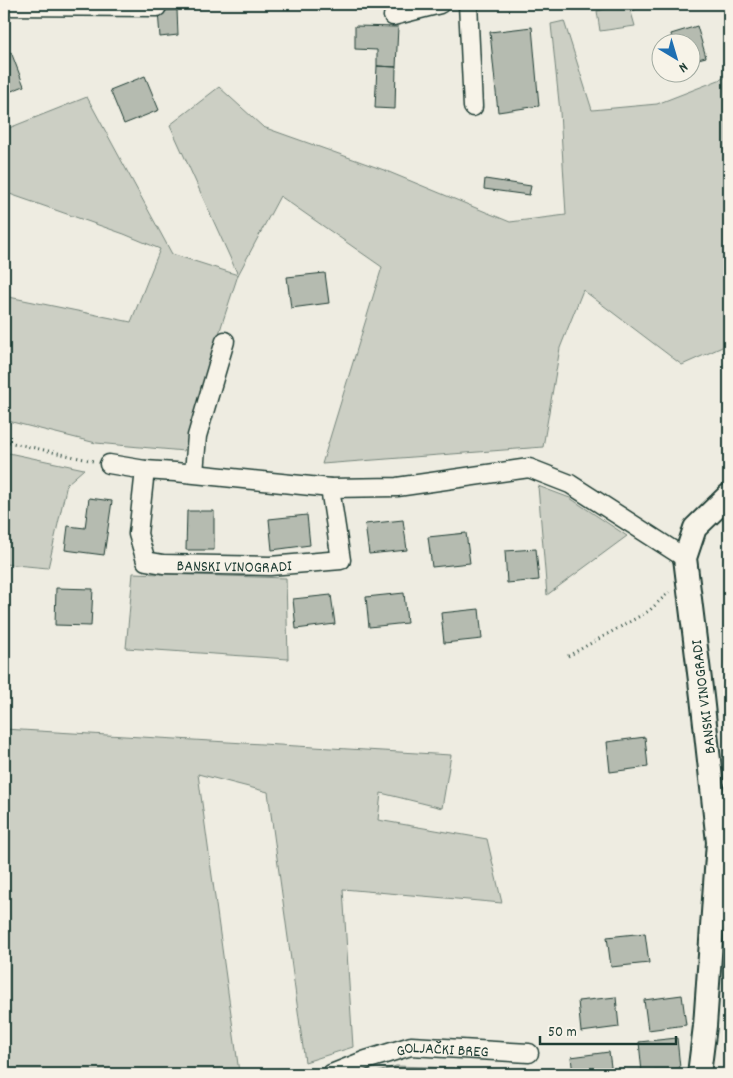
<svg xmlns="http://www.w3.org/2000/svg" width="733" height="1078" viewBox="0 0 733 1078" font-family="Dekko,sans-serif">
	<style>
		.green { fill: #cccfc4; stroke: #76867c }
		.building { fill: #b5bbb0; stroke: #1f3d34 }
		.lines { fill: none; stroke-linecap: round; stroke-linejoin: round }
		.minor-casing { stroke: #1f3d34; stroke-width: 21 }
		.tertiary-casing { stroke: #1f3d34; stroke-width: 26 }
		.path { stroke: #1f3d34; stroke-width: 3; stroke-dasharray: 1 4; stroke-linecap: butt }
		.minor { stroke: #f7f3e8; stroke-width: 18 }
		.tertiary { stroke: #f7f3e8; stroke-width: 22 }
		.labels { text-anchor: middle; stroke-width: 4.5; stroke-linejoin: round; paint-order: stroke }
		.street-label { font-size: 16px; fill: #1f3d34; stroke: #f7f3e8 }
	</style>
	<rect width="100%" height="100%" fill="#eeece1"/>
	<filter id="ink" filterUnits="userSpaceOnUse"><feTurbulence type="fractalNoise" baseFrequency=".02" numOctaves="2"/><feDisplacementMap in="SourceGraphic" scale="10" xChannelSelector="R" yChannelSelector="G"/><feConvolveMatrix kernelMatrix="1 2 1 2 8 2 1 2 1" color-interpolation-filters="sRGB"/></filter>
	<g filter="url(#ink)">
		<path class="green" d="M609,4H646L631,12L635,26L600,31L597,11L610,8Z
			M564,21L592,110L657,104L729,76V344L682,365L583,290L560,348L543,447L322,464L382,267L280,196L238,275L222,324L184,451L96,443L4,420V296L131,322L160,249L124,234L4,192V130L87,97L172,254L238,275L170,125L219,87L263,127L384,170L510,222L566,215L560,112L551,24Z
			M4,452L84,469L67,484L48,568L4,564Z
			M538,486L570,498L627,536L547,595Z
			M133,573L286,578L288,659L126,648Z
			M4,729L451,755L442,808L381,793L378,820L487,839L502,903L343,889L353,1047L305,1062L268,792L198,774L239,1072L219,1074L10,1073L4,1013Z
			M396,1066L454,1068L451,1074H373Z"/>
		<path class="building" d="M177,10L178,35L160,37L158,11Z
			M355,26L398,27L396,67L377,66V50L355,49Z
			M697,26L706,57L690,61V42H673L671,34Z
			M532,27L539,106L498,112L490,32Z
			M11,52L24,86L4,94V55Z
			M377,66L396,67L395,109L375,108Z
			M145,76L159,110L124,124L110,90Z
			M485,179L531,186L529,195L484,189Z
			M325,273L329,303L291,308L287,277Z
			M89,498L112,501L104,555L65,550L68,526L85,528Z
			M187,511H214V550H186Z
			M307,515L310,545L272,550L269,519Z
			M403,520L407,550L369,554L365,524Z
			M466,533L470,563L432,567L428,537Z
			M536,549L539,580L507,583L505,551Z
			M56,588L93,589L91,626L55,625Z
			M404,593L407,623L369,627L366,597Z
			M331,595L335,624L296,629L293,599Z
			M479,609L482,639L444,643L441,613Z
			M645,737L648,767L610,772L607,742Z
			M645,933L649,963L611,967L607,937Z
			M682,995L686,1025L648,1030L644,1000Z
			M616,997L619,1027L581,1032L578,1001Z
			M677,1038L680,1068L642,1072L639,1042Z
			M609,1052L612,1074H573L571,1057Z"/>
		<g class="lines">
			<g class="minor-casing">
				<g id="minor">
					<path d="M468,4L473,107"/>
					<path d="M4,6L157,7"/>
					<path d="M393,16L440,4"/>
					<path d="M109,464L145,470L175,472L330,488L397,487L529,468L570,484L685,558"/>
					<path id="s1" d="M145,470L138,534L146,561L163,564L270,566L341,560L330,488"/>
					<path d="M194,473L197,436L225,341"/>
					<path id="s2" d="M331,1074L366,1060L411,1046L529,1053"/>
				</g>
			</g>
			<g class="tertiary-casing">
				<path id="tertiary" d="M699,1074L705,1026L718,842L702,697L685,558L695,528L729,495"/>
			</g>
			<path class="path" d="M4,441L93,461
				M568,656L649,611L669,592"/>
			<use href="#minor" class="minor"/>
			<use href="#tertiary" class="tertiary"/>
		</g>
	</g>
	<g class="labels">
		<g class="street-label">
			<text dy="6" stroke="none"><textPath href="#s1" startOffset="181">BANSKI VINOGRADI</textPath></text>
			<text transform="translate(702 697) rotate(-97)" y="6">BANSKI VINOGRADI</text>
			<text dy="6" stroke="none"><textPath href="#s2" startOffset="116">GOLJAČKI BREG</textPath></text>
		</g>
	</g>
	<rect width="733" height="1078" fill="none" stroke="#f7f3e8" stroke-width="20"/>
	<rect x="10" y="10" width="713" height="1058" fill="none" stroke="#1f3d34" stroke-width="2" filter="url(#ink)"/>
	<g transform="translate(676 58) rotate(142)"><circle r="24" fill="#f7f3e8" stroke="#a1aaa0"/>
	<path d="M0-4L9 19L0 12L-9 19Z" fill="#1f6fb2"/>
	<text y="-8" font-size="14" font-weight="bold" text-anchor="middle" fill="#1f3d34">N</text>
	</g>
	<path d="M540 1036v8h136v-8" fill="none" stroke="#1f3d34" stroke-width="2.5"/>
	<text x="548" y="1036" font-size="15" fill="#1f3d34" stroke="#f7f3e8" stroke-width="4" paint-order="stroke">50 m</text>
</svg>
